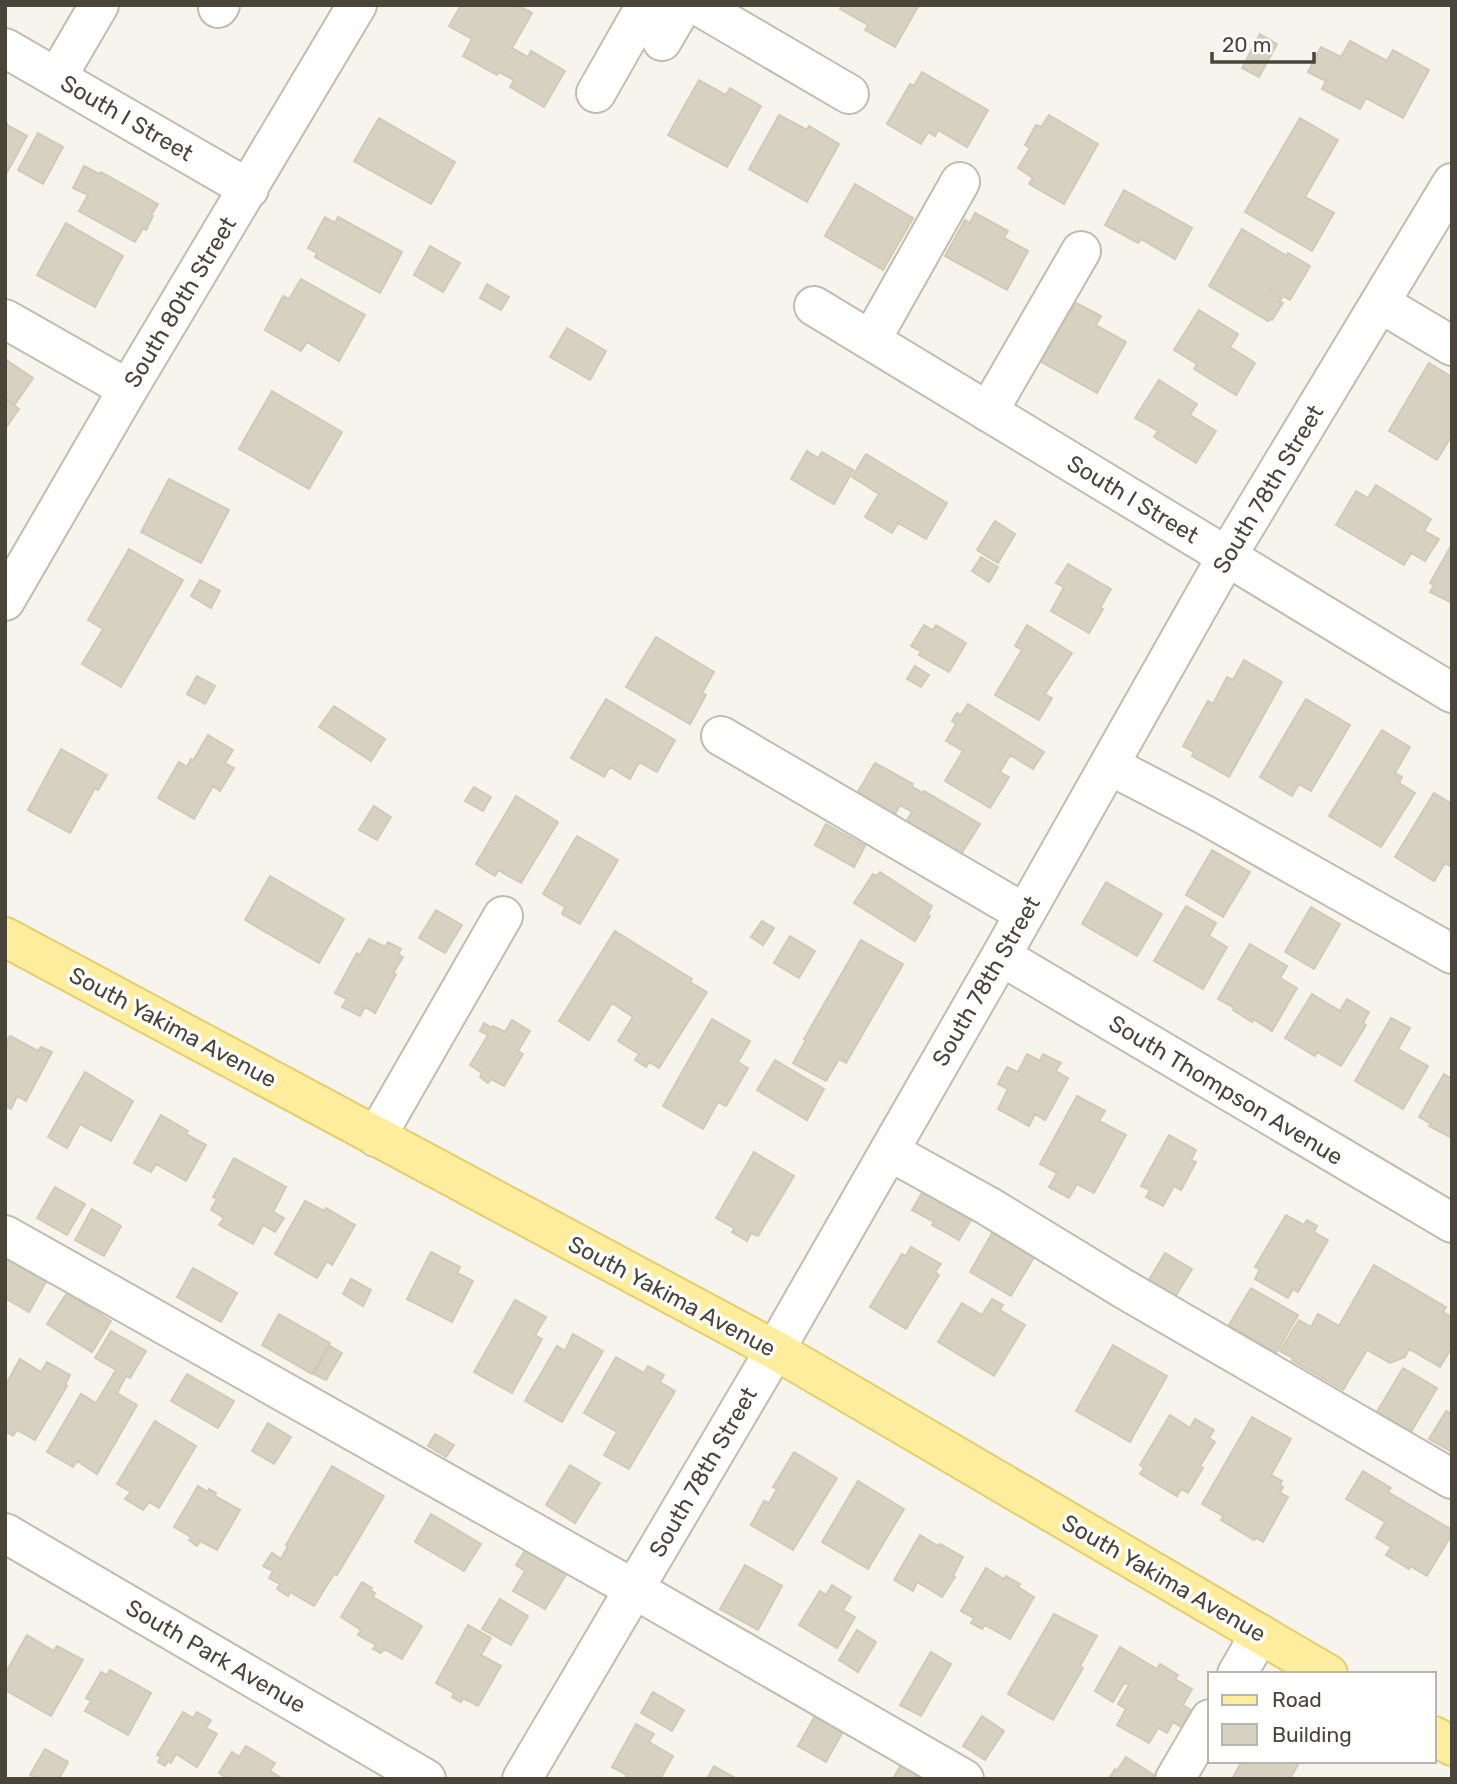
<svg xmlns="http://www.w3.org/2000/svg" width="1457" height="1784" viewBox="0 0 1457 1784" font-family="Rubik,sans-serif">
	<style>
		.building { fill: #d7d1c1; stroke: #d2cab4; stroke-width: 2 }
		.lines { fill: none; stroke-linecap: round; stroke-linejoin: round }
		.minor-casing { stroke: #c1bdae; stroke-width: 42 }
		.major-casing { stroke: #e4ce6b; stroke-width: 42 }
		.minor { stroke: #fff; stroke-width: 38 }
		.major { stroke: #fded9d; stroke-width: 38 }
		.labels { text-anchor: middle; stroke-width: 7; stroke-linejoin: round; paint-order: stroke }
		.street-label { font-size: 23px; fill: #4a4539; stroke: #fff }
	</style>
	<rect width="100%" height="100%" fill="#f6f4ec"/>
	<path class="building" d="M461,5H517L532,13L512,48L528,57L531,51L565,71L544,107L510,87L514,80L499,72L497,75L463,56L472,39L449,26Z
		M843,5H919L895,47L865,30L868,25L840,9Z
		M1260,34L1277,44L1259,77L1242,68Z
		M1350,41L1387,61L1393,50L1429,70L1403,118L1366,98L1360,109L1322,89L1326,81L1308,72L1321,47L1341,57Z
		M922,72L988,110L967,147L938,130L935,136L928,132L921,144L887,124L910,84L914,86Z
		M699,80L726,95L730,88L761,106L727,167L668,135Z
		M779,115L807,130L809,126L839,144L807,202L749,169Z
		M1049,115L1098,144L1064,204L1029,184L1033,178L1018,168L1030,148L1025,145L1036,125L1041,127Z
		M379,118L455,162L431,204L354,161Z
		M1300,118L1338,140L1305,197L1334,213L1312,251L1245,212Z
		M5,122L7,123V125L27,136L5,176Z
		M38,133L63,147L43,184L18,170Z
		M84,166L99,174L101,172L158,204L151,215L153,216L146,230L143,228L135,242L79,211L88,195L73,188Z
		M855,184L913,218L883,270L825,236Z
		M1124,190L1192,228L1175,259L1141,239L1138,243L1105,225Z
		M975,213L1008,231L1004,238L1028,251L1007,290L945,256L965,220L970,223Z
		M325,217L335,223L338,217L402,252L380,293L315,257L317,253L308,248Z
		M66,223L123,256L95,307L37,275Z
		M1242,229L1287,256L1288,253L1310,266L1290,300L1271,289L1270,291L1282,298L1279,301L1283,303L1272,320L1270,319L1268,321L1209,286Z
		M430,246L460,263L443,292L414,275Z
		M301,279L365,315L339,361L307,342L301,351L265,330L283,296L289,299Z
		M487,284L509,297L501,310L480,298Z
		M1076,303L1101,316L1096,325L1126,342L1097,393L1040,361L1069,311L1071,312Z
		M1199,310L1238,334L1230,347L1255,363L1236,395L1194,369L1197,364L1174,350Z
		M567,328L606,351L590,380L550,357Z
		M5,359L33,378L15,404L5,397Z
		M1429,363L1452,377V435L1437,460L1389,431Z
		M1159,380L1197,404L1190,415L1216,431L1196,463L1154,437L1158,431L1135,418Z
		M272,391L342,432L309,489L239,449Z
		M5,399L19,409L5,429Z
		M807,451L818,458L822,452L853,470L834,504L791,479Z
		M866,454L947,503L926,539L898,523L892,533L865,517L879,494L852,477Z
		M169,479L229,510L201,563L141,532Z
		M1376,485L1431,519L1424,531L1439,539L1425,561L1411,553L1404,565L1336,525L1356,491L1368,498Z
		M995,521L1015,534L998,563L977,550Z
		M1452,544V603L1430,592L1434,585L1430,583Z
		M129,549L183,580L121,687L82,664L103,629L88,620Z
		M981,557L998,567L989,582L972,571Z
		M1068,564L1111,589L1100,608L1103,609L1089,633L1051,611L1064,587L1056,583Z
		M200,580L220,591L211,608L191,596Z
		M924,625L933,630L936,625L966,643L949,672L919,655L921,651L911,646Z
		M1027,625L1072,653L1045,694L1052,698L1039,720L995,695L1022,650L1015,646Z
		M656,637L714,672L702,693L706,695L690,724L626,687Z
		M1244,660L1282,682L1229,777L1192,756L1194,752L1183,746L1208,701L1213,704L1227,677L1233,680Z
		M915,666L929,675L921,687L907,679Z
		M197,676L215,686L205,704L187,694Z
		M606,699L675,740L657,772L639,762L630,779L610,767L604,777L571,758Z
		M1306,699L1350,725L1311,791L1299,784L1292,796L1260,777Z
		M968,704L1044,752L1033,769L1010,755L1000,772L1009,777L990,808L945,781L963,751L946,741L956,724L952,721L957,713L961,715Z
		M334,706L385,739L371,761L319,727Z
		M1382,730L1410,747L1395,773L1402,777L1399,783L1415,793L1381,847L1329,816Z
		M208,735L233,750L225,763L234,768L220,791L213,786L194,819L158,798L179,762L187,767L191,759L193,761Z
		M61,749L107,775L98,790L95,788L70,833L28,810Z
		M875,763L913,784L911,786L923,793L924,791L980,824L958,859L903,827L912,812L900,805L892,819L855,797Z
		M474,787L491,797L483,811L465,801Z
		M1434,793L1452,804V867L1445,863L1434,881L1395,857Z
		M516,796L558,822L521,883L498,870L495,876L476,864Z
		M374,806L391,817L377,840L359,830Z
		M826,824L865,846L854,867L815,845Z
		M577,836L618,860L580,924L562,914L565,907L543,894Z
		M1212,850L1250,872L1223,917L1186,895Z
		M880,872L932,906L927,915L930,916L915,941L854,903L873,874L877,876Z
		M270,876L344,919L319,963L245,920Z
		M1106,882L1162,914L1137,956L1082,924Z
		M1186,906L1216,923L1209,936L1227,947L1203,989L1154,961Z
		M1311,907L1340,924L1314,969L1285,952Z
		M436,910L462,925L445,953L419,938Z
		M762,921L774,928L763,945L751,937Z
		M615,931L692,979L690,982L707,992L659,1068L649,1062L646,1067L635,1060L639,1054L618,1041L633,1017L612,1003L589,1040L559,1021Z
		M790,936L815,951L799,978L774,963Z
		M369,939L385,947L388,942L401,949L398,954L403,957L393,973L396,974L375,1013L365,1007L360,1016L342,1007L347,999L335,993L357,953L360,955Z
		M861,940L903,964L846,1063L839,1059L826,1081L793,1063L806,1040L804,1039Z
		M1250,944L1287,966L1280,978L1297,988L1272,1031L1253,1019L1252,1022L1233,1010L1234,1008L1218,999Z
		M1312,994L1340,1011L1347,999L1369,1012L1363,1023L1366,1025L1341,1066L1317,1052L1315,1056L1285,1038Z
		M1391,1018L1410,1028L1398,1049L1428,1066L1403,1109L1355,1081Z
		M712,1019L750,1041L738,1062L748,1068L726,1106L718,1102L703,1129L663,1106Z
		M512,1020L530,1031L518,1051L523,1054L504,1086L491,1079L488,1083L480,1077L482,1073L470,1065L488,1035L480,1031L484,1023L492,1028L493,1026L505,1032Z
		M10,1036L38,1051L41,1047L52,1052L26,1101L17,1096L11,1109L5,1106V1045Z
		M1027,1054L1040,1061L1043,1054L1061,1063L1056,1071L1068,1078L1045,1120L1035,1114L1029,1126L998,1109L1008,1089L998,1084L1007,1067L1018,1072Z
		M775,1060L824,1089L807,1120L757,1090Z
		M85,1072L133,1101L111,1141L80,1124L67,1148L48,1137Z
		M1444,1074L1452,1079V1138L1429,1126L1431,1124L1419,1117Z
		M1077,1096L1105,1111L1099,1121L1126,1135L1094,1193L1077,1184L1069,1198L1049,1187L1057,1173L1040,1164Z
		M161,1115L188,1131L186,1134L206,1145L186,1181L156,1164L151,1172L134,1163Z
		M1169,1135L1196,1150L1191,1160L1196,1162L1181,1190L1174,1186L1163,1206L1146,1197L1150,1190L1141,1186Z
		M754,1152L794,1176L758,1236L751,1233L747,1241L732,1232L734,1228L716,1218Z
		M234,1158L286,1187L273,1212L284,1218L275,1232L263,1225L253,1244L219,1225L224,1218L211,1210L217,1199L213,1197Z
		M926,1186L974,1215L959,1240L932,1225L934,1222L912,1210Z
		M55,1187L85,1204L67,1235L37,1218Z
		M305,1201L324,1211L326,1208L355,1225L332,1265L327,1261L317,1278L275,1254Z
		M92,1209L121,1226L104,1256L75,1240Z
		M1286,1215L1304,1225L1307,1220L1317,1226L1314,1232L1328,1240L1298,1292L1293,1289L1288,1298L1255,1279L1260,1269L1255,1267Z
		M995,1228L1037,1252L1011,1296L970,1272Z
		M911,1247L941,1264L935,1272L939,1275L906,1329L870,1307L902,1254L906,1256Z
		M431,1252L460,1267L457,1273L473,1281L452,1322L407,1299Z
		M1165,1253L1192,1269L1174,1299L1147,1283Z
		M5,1257L47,1280L29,1312L5,1298Z
		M1374,1265L1446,1307L1443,1312L1452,1317V1347L1440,1367L1409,1349L1405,1357L1390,1363L1367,1350L1343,1390L1292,1360L1293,1358L1280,1351L1299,1320L1311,1327L1318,1314L1339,1326Z
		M193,1268L237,1293L221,1322L177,1297Z
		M351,1279L371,1290L363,1306L343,1294Z
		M1251,1288L1298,1315L1276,1353L1229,1325Z
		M67,1293L111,1321L92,1352L47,1324Z
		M992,1299L1003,1305L1000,1310L1025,1325L994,1376L938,1342L962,1303L982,1315Z
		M515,1300L546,1317L535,1335L542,1339L512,1393L474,1372Z
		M279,1314L330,1343L312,1374L262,1345Z
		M111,1331L146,1351L130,1378L126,1376L117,1393L137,1405L97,1474L77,1461L73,1467L47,1452L81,1394L96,1403L116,1370L95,1358Z
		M573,1334L603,1351L562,1422L525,1401L557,1346L565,1351Z
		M1113,1345L1167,1376L1130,1442L1076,1411Z
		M330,1346L342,1353L326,1380L314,1374Z
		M616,1357L644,1373L648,1366L664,1375L660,1382L675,1391L629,1469L604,1455L617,1432L584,1413Z
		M20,1359L41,1372L47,1362L70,1375L65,1385L67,1386L35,1440L17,1430L13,1436L5,1431V1386Z
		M1403,1368L1437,1388L1411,1432L1377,1412Z
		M187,1374L234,1401L218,1428L171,1401Z
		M1446,1411L1452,1414V1452L1429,1439Z
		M1170,1415L1190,1428L1195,1419L1214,1430L1209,1438L1215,1442L1200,1466L1203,1468L1188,1493L1181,1489L1177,1496L1140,1474L1144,1468L1140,1465Z
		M1252,1417L1291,1439L1271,1475L1282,1481L1280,1485L1283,1487L1280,1493L1288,1497L1263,1542L1256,1538L1254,1540L1221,1520L1223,1516L1202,1504Z
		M155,1421L196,1446L159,1508L149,1502L143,1510L125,1499L131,1492L117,1484Z
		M268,1423L291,1437L274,1464L252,1451Z
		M435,1434L454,1445L446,1457L428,1446Z
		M794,1452L837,1478L793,1550L751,1525L764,1501L769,1503L777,1489L773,1487Z
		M570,1465L600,1483L575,1523L546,1505Z
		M332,1466L384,1496L337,1575L334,1574L314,1606L290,1592L288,1596L277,1589L280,1584L269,1578L273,1571L263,1566L272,1553L281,1559L288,1546L286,1545Z
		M1363,1471L1391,1488L1388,1492L1452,1530V1534L1427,1576L1410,1566L1409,1569L1386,1555L1391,1547L1376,1538L1385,1522L1346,1499Z
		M858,1481L904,1509L868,1569L822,1542Z
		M198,1486L208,1492L209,1489L216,1493L215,1496L240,1510L217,1550L200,1541L197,1546L189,1540L191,1537L174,1527Z
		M431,1514L481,1544L464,1571L415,1542Z
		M920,1535L938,1546L940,1544L963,1557L953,1576L955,1577L942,1597L917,1582L913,1591L894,1580Z
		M526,1549L567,1573L545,1609L513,1591L525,1571L516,1565Z
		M745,1565L782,1586L758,1630L720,1609Z
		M986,1568L1004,1579L1006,1576L1020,1584L1018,1587L1034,1597L1010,1639L985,1625L982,1629L971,1623L974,1618L961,1611Z
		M362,1582L372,1588L370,1590L375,1593L373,1597L422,1626L402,1659L384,1649L381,1653L373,1649L376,1645L358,1635L361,1630L341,1617Z
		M832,1585L851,1597L843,1610L855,1617L837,1648L799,1625L820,1591L826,1595Z
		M500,1599L528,1616L511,1645L482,1629Z
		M1054,1614L1097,1636L1080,1666L1083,1668L1053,1720L1008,1694Z
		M468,1625L491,1638L481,1655L501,1666L478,1706L463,1698L461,1702L452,1697L454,1693L436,1683Z
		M857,1630L876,1642L858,1672L839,1660Z
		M27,1635L54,1651L57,1646L83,1660L51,1716L5,1690V1674Z
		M1120,1647L1157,1669L1160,1664L1178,1675L1175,1679L1192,1689L1183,1705L1196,1713L1186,1730L1173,1722L1167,1733L1158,1728L1149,1743L1117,1725L1126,1709L1118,1704L1129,1685L1124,1683L1113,1702L1095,1691Z
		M931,1652L951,1664L921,1716L900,1705Z
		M110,1670L151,1693L128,1735L85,1711L91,1701L86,1698L101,1672L107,1675Z
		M653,1692L684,1710L672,1731L641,1713Z
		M183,1712L193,1718L197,1712L211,1720L206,1728L217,1734L197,1767L176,1754L171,1763L168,1761L165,1766L158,1762L161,1757L157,1755Z
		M816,1714L844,1730L826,1762L798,1746Z
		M982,1716L1004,1731L985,1760L963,1746Z
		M636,1724L654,1734L649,1742L673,1756L660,1779H625L627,1775L612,1767Z
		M246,1746L275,1763L270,1771L283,1779H228L219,1773L232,1752L239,1757Z
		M45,1749L68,1762L59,1779H37L30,1775Z
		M1126,1757L1160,1779H1109L1115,1769L1117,1771Z
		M903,1761L935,1779H893Z
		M1242,1761H1300L1290,1779H1232Z
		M714,1766L737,1779H707Z"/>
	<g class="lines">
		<g class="minor-casing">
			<path id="minor" d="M697,5L849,94
				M218,8L220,5
				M662,41L683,5
				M5,48L249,189
				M57,77L99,5
				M596,93L646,5
				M1380,303L1452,346
				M814,306L1452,693
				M5,319L128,389
				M871,340L960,182
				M988,412L1081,251
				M5,601L128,389L357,5
				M721,736L1024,913
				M1109,765L1203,814L1452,954
				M1001,956L1452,1223
				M376,1137L503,916
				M889,1151L988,1206L1124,1289L1452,1479
				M5,1235L634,1589L964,1779
				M5,1533L426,1779
				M1237,1674L1260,1634
				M522,1779L775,1350L1001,956L1227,556L1452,183
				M1175,1779L1210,1719"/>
		</g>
		<g class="major-casing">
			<path id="major" d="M5,937L775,1350L1328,1674
				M1434,1736L1452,1746"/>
		</g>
		<use href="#minor" class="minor"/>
		<use href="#major" class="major"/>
	</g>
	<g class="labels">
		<g class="street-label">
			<text transform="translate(127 118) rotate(30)" y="8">South I Street</text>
			<text transform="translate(180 302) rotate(-59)" y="8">South 80th Street</text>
			<text transform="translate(1268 489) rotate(-59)" y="8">South 78th Street</text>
			<text transform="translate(1133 499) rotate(31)" y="8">South I Street</text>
			<text transform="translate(986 981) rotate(-60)" y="8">South 78th Street</text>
			<text transform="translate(173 1027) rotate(28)" y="8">South Yakima Avenue</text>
			<text transform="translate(1226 1090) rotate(31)" y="8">South Thompson Avenue</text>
			<text transform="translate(672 1296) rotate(28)" y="8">South Yakima Avenue</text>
			<text transform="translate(703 1472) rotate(-60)" y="8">South 78th Street</text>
			<text transform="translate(1164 1578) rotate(30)" y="8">South Yakima Avenue</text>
			<text transform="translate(216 1656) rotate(30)" y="8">South Park Avenue</text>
		</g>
	</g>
	<rect width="1457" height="1784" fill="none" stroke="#4a4539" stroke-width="14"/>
	<rect x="1208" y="1672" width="228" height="91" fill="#ffffff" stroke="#b7b5b0" stroke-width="2"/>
	<rect x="1222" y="1695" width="35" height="10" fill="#fded9d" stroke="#b7b5b0" stroke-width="2"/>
	<text x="1272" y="1707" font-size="21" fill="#4a4539">Road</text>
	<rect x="1222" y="1724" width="35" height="21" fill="#d7d1c1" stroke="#b7b5b0" stroke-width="2"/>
	<text x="1272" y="1742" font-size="21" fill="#4a4539">Building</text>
	<path d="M1212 52v10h102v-10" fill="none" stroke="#4a4539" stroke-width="3.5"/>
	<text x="1222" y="52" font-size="21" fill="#4a4539" stroke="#ffffff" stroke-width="5" paint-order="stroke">20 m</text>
</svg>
